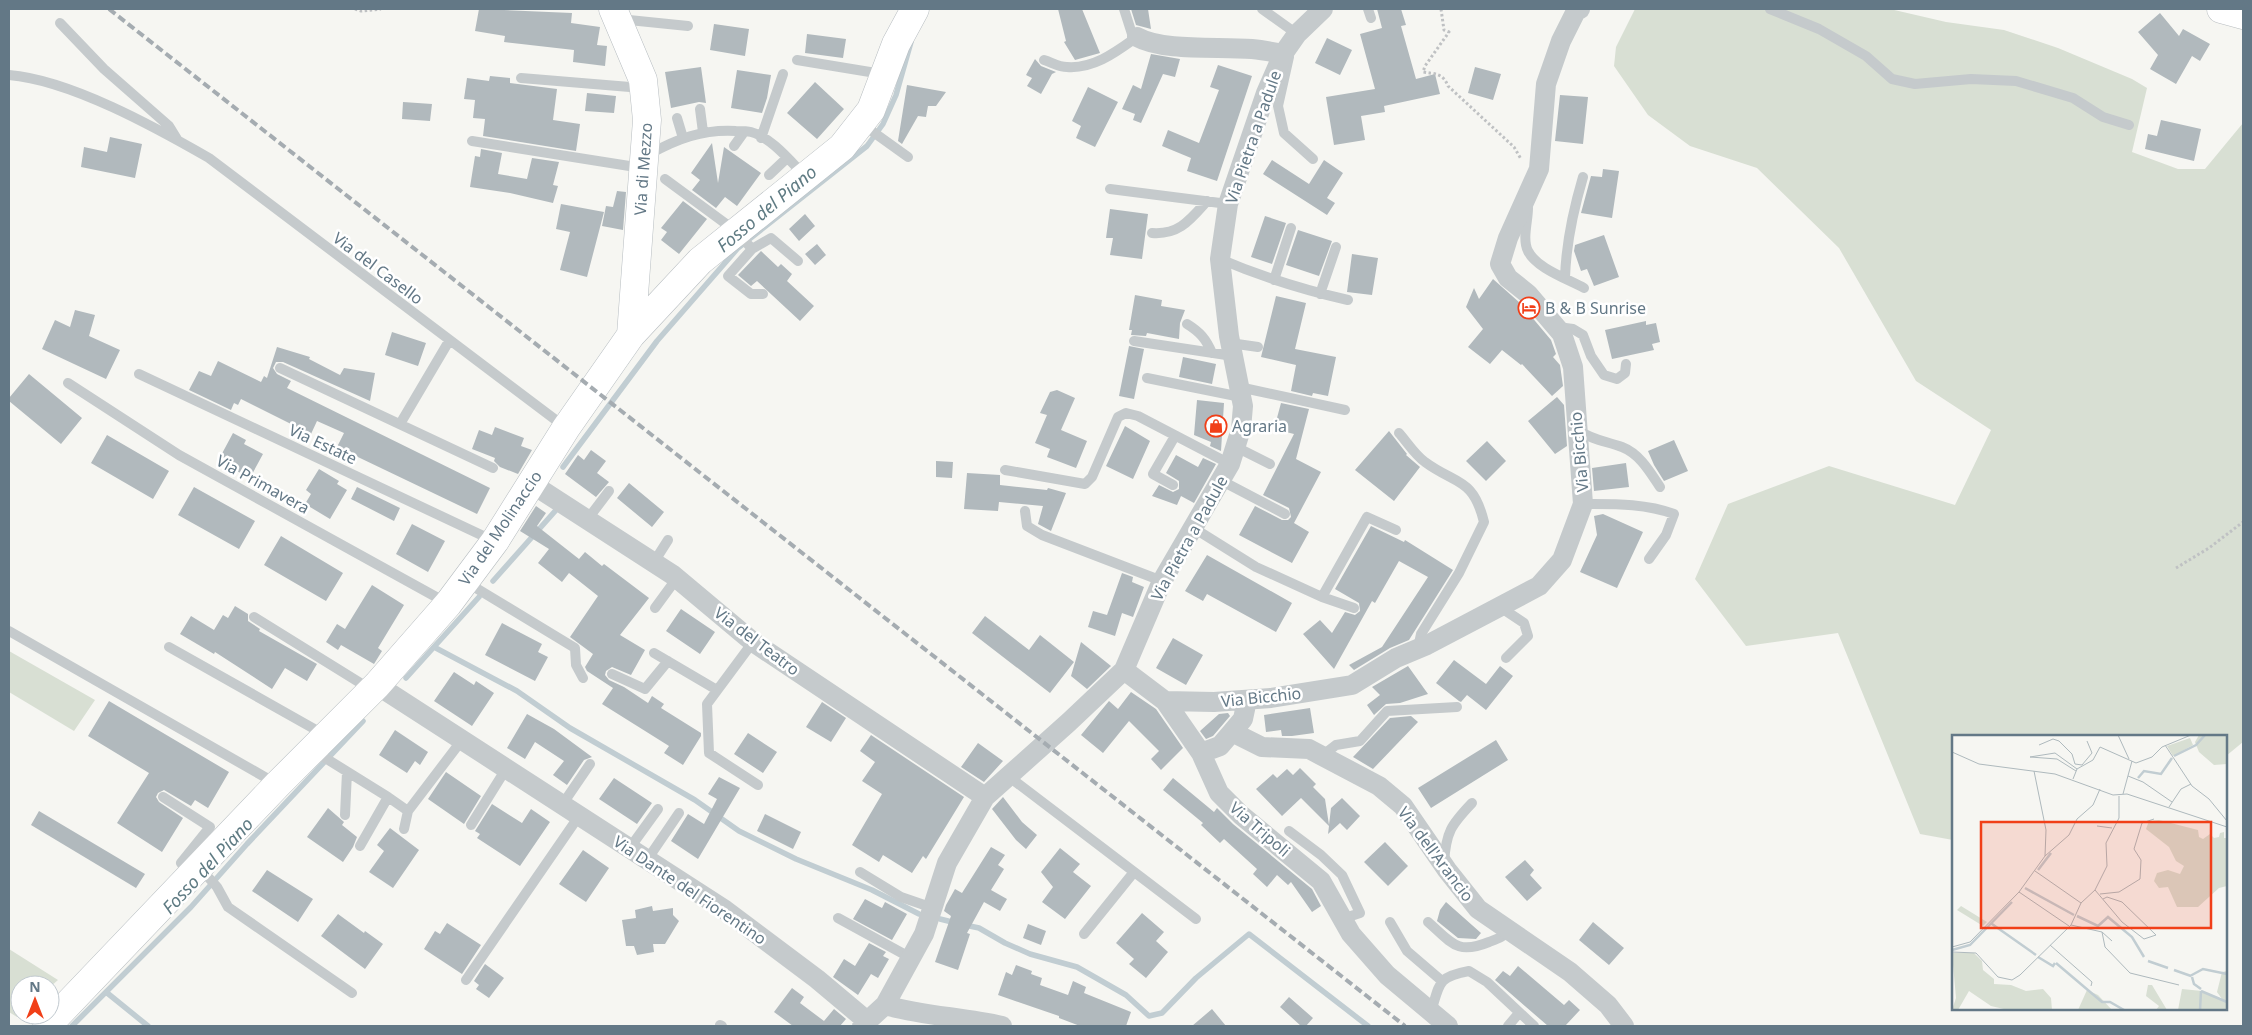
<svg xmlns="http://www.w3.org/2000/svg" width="2252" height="1035" viewBox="0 0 2252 1035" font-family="'Noto Sans',sans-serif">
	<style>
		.green { fill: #d8dfd3 }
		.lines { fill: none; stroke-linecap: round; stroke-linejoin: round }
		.stream { stroke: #c1cdd2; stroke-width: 5.5 }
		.building { fill: #b1b9bd }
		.secondary-casing { stroke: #b7bdc1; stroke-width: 29 }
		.primary-casing { stroke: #b8bdc0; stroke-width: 29 }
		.path { stroke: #bfc1c3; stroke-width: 3; stroke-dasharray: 2.5 2.5; stroke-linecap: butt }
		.lane { stroke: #c5cacc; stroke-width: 10 }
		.street { stroke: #c5cacc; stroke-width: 20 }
		.secondary { stroke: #fff; stroke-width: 28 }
		.primary { stroke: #fff; stroke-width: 28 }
		.rail { stroke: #a5acb1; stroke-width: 4; stroke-dasharray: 8 4; stroke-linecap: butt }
		.labels { text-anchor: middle; stroke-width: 5; stroke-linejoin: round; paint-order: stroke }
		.street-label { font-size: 16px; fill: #637886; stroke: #fff }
		.poi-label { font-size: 16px; fill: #637886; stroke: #fff; text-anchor: start }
		.water-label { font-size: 18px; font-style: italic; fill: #5f7b83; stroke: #fff }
		.inset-river { fill: none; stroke: #c1cdd2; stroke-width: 2.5 }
		.inset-road { fill: none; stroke: #aeb9bd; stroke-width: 1 }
		.view { fill: #f13f18; fill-opacity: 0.15; stroke: #f13f18; stroke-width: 2.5 }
		.inset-edge { fill: none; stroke: #637886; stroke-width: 2.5 }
	</style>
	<rect width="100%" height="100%" fill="#f6f6f2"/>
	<path class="green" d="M1635,9H1890L1946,22L2004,30L2058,48L2132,79L2147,88L2132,152L2178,169H2205L2243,123V742L2226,756V736H1953V840L1920,834L1838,633L1746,646L1695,579L1728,504L1829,466L1955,505L1991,430L1916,381L1839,248L1757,168L1690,146L1648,115L1614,66L1616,47Z
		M9,651L95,700L74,731L9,692Z
		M9,949L58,980L50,987V985H20V1014L17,1017L9,1012Z"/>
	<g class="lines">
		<path class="stream" d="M563,467L657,341L738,248L867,146L883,124L896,95L911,42
			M493,581L557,509
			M434,647L517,691L570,728L695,800L739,831L796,859L872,890L919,914
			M406,678L479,597
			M940,919L956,923
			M965,925L979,928L1005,943L1030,954L1077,967L1126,995L1149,1016L1162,1013L1196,978L1249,934L1368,1026
			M106,992L148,1026
			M72,1026L191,907L247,844L363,721"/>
	</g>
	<path class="building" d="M479,9L572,13L571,23L600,27L597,45L607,46L605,66L573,62L574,50L504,42L505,36L475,31Z
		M1058,9H1082L1100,53L1075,60L1064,42L1066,41Z
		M1131,9H1148L1151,29L1136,25Z
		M1377,9H1401L1406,25L1401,26L1416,79L1435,74L1440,94L1384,106L1385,112L1361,116L1365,140L1334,145L1326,97L1375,89L1360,34L1382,28Z
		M2160,13L2179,36L2183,29L2210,44L2200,61L2192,56L2176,84L2150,69L2158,55L2138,32Z
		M714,24L749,29L745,56L710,50Z
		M807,34L846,39L843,58L805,53Z
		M1327,38L1352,50L1340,75L1315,63Z
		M1151,54L1180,59L1175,77L1163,74L1141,123L1133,120L1135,114L1122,109L1133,85L1141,89Z
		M1035,59L1041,66L1056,72L1052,74L1041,94L1027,86L1032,78L1026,75Z
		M1218,65L1252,76L1217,181L1187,171L1191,158L1162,146L1168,130L1199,143L1219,90L1210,87Z
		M701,67L706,103L699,102L671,108L665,72Z
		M1475,67L1501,74L1493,100L1468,93Z
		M737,70L771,75L767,98L762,113L731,108Z
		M490,76L510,78V83L557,89L553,120L580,124L576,151L483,136L485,119L473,118L475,100L464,99L467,78L489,81Z
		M815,82L844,109L817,139L787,113Z
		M907,85L946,92L936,106H928L926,117L918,116L902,144L898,141Z
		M1088,87L1118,102L1095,147L1076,138L1081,126L1072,121Z
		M587,93L616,96L614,113L585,111Z
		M1560,95L1588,97L1583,144L1555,141Z
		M403,102L432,104L430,121L402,119Z
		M2161,120L2201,129L2194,161L2145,149L2148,134L2157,136Z
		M110,137L142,144L135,178L81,167L84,147L107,152Z
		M712,143L718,183L724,147L761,173L737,206L725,197L716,208L692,190L700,180L691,173Z
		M481,149L502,153L498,174L527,179L532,158L559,162L553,185L558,186L553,203L510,193L470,187L475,156L480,157Z
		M1272,160L1309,184L1324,160L1343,173L1327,198L1335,203L1327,215L1263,174Z
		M1603,169L1619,171L1612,218L1581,213L1591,176L1602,177Z
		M617,191L626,192L623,230L602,226L606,206L613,207Z
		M683,201L707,219L679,254L661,240L667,232L661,228Z
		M561,204L604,212L587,277L560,270L570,232L556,229Z
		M1110,209L1148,214L1142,259L1110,255L1113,238H1106Z
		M805,214L815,226L799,241L789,229Z
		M1265,216L1286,223L1272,264L1251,257Z
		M1298,230L1332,241L1319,276L1286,265Z
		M1604,235L1619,277L1594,286L1587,269L1581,271L1574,251L1575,245Z
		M817,244L826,255L815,265L805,254Z
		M761,251L778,267L781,264L792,274L787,281L814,306L800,321L757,281L751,286L738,275Z
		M1352,254L1378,258L1372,295L1347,292Z
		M1493,279L1520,303L1551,340L1556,354L1553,357L1560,365L1563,386L1552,396L1522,364L1521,365L1502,350L1490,364L1468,347L1483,329L1466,307L1474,288L1479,299Z
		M1135,295L1162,300L1161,306L1185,310L1180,323L1179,339L1147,333L1146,336L1131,335L1132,330H1129Z
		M1276,296L1306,303L1295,349L1336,357L1328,396L1313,393L1312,396L1291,391L1296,365L1261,357Z
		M75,310L95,315L89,336L120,350L106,379L42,349L55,320L70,327Z
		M1646,321V325L1656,323L1660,342L1652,344L1654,350L1612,359L1605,330Z
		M392,332L426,343L418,366L385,355Z
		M1129,346L1144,349L1134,399L1119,396Z
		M277,347L310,357L309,359L340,375L344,368L375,373L370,401L283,362H276L273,368L277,374L291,381L287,388L490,488L477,514L337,447L344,433L317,421L311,434L241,399L238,405L234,403L231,410L189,390L199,371L211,376L218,361L261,382L264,376L267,378Z
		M1183,357L1216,364L1212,384L1179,377Z
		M29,374L82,418L61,444L9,401V398Z
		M1057,390L1075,398L1061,430L1087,441L1076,468L1047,457L1050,449L1035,443L1047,415L1040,413L1050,392Z
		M1557,397L1564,405L1567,446L1555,454L1528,421Z
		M1197,400L1224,403L1221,451L1210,446L1211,442L1194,435Z
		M1281,403L1309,409L1296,459L1321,472L1294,523L1309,532L1292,563L1239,535L1255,506L1282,520H1288L1291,517L1289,508L1263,495L1294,434L1274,429Z
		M1125,426L1150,441L1133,479L1106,466Z
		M495,427L524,438L521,446L532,450L518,474L500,467L494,461L495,458L472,449L479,430L492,435Z
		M1389,431L1407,454L1406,455L1420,467L1394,501L1355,470Z
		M233,433L246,440L244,444L263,454L250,478L218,461Z
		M107,435L169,471L153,499L91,463Z
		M1674,440L1688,471L1664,481L1654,465L1648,451Z
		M1487,441L1506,461L1486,481L1466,461Z
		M591,450L606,461L597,473L609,482L596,497L565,474L578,455L584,460Z
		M1176,455L1198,467L1203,458L1216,464L1194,503L1181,496L1177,505L1152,496L1159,485L1173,492L1179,489V481L1166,473Z
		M936,461L953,462L952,478L936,477Z
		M1626,463L1629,487L1594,491L1592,468Z
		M319,469L339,481L337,484L347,490L330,519L305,504L311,494L306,490Z
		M967,473L1000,475V485L1047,490L1048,488L1066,493L1051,531L1038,524L1043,506L999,502L998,511L964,509Z
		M629,483L664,512L652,527L617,498Z
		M194,487L255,521L239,549L178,515Z
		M357,487L400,508L394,521L351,499Z
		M536,506L546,513L537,526L579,559L585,552L602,566L604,564L649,598L620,635L645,650L631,675L612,667L606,671L605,675L609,680L624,687L648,703L652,696L664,704L661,708L701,733V736L683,765L664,753L669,746L602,704L613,688L587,671L585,667L593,654L570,637L598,596L569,573L562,582L538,563L549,549L520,531Z
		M1603,514L1643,532L1617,588L1580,572L1597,535L1594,516Z
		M412,524L445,541L428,572L396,554Z
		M1371,526L1404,542L1405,540L1453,570L1409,640L1390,648L1354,670L1349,665L1382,647L1428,577L1399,561L1375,603L1372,601L1334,669L1303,634L1320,620L1332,633L1345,612L1355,615L1360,611L1359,603L1335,589Z
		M281,536L343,573L326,601L264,565Z
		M1207,555L1292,603L1276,632L1207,594L1203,601L1185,591Z
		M1122,573L1133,577L1132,582L1144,587L1133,617L1122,613L1115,636L1088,627L1093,611L1107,615Z
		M372,585L404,605L378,648L382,651L374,664L341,645L338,650L326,642L337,624L345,629Z
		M235,606L248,614V621L260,629L259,631L317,664L307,681L285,668L272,689L215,652L214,654L180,634L191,616L214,630L223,615L228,618Z
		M681,609L715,632L700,654L666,631Z
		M985,616L1029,650L1040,635L1074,662L1050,693L972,633Z
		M502,623L542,644L538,652L548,657L535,681L485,655Z
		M1173,638L1203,655L1186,685L1156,668Z
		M1081,642L1111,666L1087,689L1071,676Z
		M1454,660L1486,684L1500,666L1513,676L1486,710L1467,695L1461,702L1459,701L1436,683Z
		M1408,666L1428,694L1400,703L1386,704L1374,715L1367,705L1380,695L1372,687Z
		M454,672L474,685L476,681L494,693L472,726L434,701Z
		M1131,692L1156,709L1183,748L1161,770L1151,759L1159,751L1129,721L1103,753L1081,735L1109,701L1118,709Z
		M109,701L229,772L208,808L195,800L191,806L164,790L158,793L156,797L159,802L183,818L162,852L117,823L149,773L88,736Z
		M822,702L846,718L831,742L806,727Z
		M1310,708L1314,733L1292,736H1282L1281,730L1266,732L1264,715Z
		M1228,713L1230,716L1213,736L1206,739L1200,731L1219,714Z
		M527,714L554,729L592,757L584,760L567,785L553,775L564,761L535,742L525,759L507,748Z
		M1411,716L1418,722L1373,769L1353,757L1390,718Z
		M395,730L428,752L420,765L415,761L407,773L379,755Z
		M748,733L777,752L763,773L734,754Z
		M871,735L964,797L926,859L923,856L912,873L883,855L879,862L852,845L882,794L862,781L875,762L860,751Z
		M1496,740L1508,760L1431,808L1418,788Z
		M978,743L1003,761L984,782L961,767Z
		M1300,768L1316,784L1313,787L1325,799L1329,825L1331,808L1342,798L1360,816L1347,830L1340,823L1328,834L1329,826L1301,798L1282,816L1256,789L1273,774L1277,778L1287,769L1293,775Z
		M446,772L481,796L464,824L428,799Z
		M719,777L740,788L698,859L671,841L688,814L704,824L717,799L708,794Z
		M614,778L652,803L637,824L599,799Z
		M1173,778L1214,812L1217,808L1233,824L1312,889L1321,906L1312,912L1291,882L1288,885L1277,875L1267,887L1253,874L1257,869L1224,839L1220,843L1201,825L1203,823L1163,790Z
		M1003,797L1022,822L1037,835L1026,849L1016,840L992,809Z
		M492,804L522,823L531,809L550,822L520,866L477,838L480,834L475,831Z
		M328,808L344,822L342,825L357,837L353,847L343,862L307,837Z
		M39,811L145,874L136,888L31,825Z
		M765,814L801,832L793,849L757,831Z
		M390,828L419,850L393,888L369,872L384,851L377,845Z
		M1385,842L1408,866L1388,886L1364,862Z
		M991,847L1005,855L998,865L1004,869L991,890L1007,899L1000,911L984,902L967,933L970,934L958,970L935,962L951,916L944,911L946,905L955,889L962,893Z
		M1060,848L1080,864L1073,872L1091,886L1065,919L1042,902L1053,887L1041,872Z
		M583,850L609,868L586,902L559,884Z
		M1525,860L1534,870L1530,875L1542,888L1527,901L1505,877Z
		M267,870L313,899L298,922L252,891Z
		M865,899L882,908L885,902L907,914L892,940L853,919Z
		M1446,902L1481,933L1476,939L1458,938L1437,921L1440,910Z
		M652,906L653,911L673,908V915L679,921L665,944H653L654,952L637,955L634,946H626L622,920L636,918L635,910Z
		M1142,913L1164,932L1156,941L1168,952L1146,978L1129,964L1134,959L1116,943Z
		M338,914L364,933L365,931L383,944L365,969L321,936Z
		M1593,922L1624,948L1609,965L1579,940Z
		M447,923L481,945L462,974L424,949L435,931L440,934Z
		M1028,924L1046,931L1041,945L1023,938Z
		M869,943L886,952L883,956L889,959L878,978L871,974L858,995L833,977L844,959L855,966Z
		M485,964L504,978L489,998L476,989L479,985L474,981Z
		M1016,965L1032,971L1031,974L1042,978L1040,985L1068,995L1073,981L1086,987L1084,993L1131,1012L1126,1026H1080L1059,1018V1016L998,995L1006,972L1012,975Z
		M1518,966L1564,1005L1569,1000L1580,1010L1565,1026H1548L1495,980L1503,971L1510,976Z
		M792,988L804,997L800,1003L824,1021L834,1009L846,1019L840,1026H793L774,1012Z
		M1289,997L1313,1018L1306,1026H1301L1280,1007Z
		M1212,1009L1226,1026H1192Z"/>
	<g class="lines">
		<g class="secondary-casing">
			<path id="secondary" d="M613,9L643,80L647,120L631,335
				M47,1026L278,784L377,685L448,604L495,541L566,428L631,335L700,261L842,147L871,110L896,44L915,9"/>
		</g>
		<g class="primary-casing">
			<path id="primary" d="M2221,9L2243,15"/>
		</g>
		<path class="path" d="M355,9L361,11L381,9
			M1441,9L1444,30L1449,32L1425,66L1423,72C1435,74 1443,73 1448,86L1514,147L1521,159
			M2176,568L2209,548L2243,522"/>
		<path class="lane" d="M1262,9L1297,34
			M1368,9L1371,18
			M1770,9L1819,29L1866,56L1892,79L1915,84L1971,79L2016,81L2073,98L2103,117L2129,125
			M619,19L688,26
			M60,23L104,69L169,126L177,139
			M1289,57L1278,106L1284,133L1313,159
			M797,60L882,74
			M1044,60C1051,62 1059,67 1067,67C1094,69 1116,52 1137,37L1132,34L1124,9
			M9,75C70,80 155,127 209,158L565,427
			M521,78L642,88
			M700,109L703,132
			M677,118L683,138
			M862,124L908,157
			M761,138L783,74
			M472,141L642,168
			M734,146L744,132
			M648,155C676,139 703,129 736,131C741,131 747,131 751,132C771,137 791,162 805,176
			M769,175L787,158
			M665,179L737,232L752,249L728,276L751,294H763
			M1110,189L1228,204
			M1528,208C1528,221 1522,239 1528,251C1536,268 1568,279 1584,288
			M1152,233C1179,235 1190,220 1207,201
			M752,249L771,238L798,261
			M1220,259C1262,277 1304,290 1348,300
			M1565,278C1566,243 1573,211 1583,177
			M1274,280L1291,228
			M1320,294L1336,247
			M1187,324C1200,332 1206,339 1212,353
			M1558,327L1573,329L1583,335L1591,356L1604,375L1617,379L1625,373L1626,364
			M1134,341L1233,356
			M1230,343L1258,347
			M280,368L493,468
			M139,374L494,541
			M1147,378L1241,397
			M68,383L179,455L447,603
			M1239,387L1345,410
			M400,424L449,341
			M1578,430C1592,440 1606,441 1622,447C1640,454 1650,472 1660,487
			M1399,433C1407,442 1415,455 1425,462C1456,485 1473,477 1484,522L1459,573L1421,634L1418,648
			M1236,447L1270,464
			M1005,470L1085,484L1092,477L1118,417L1126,413L1138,416L1230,464
			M1222,481L1285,514
			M1173,485L1153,474L1175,436
			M1583,504C1613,504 1645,503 1674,514L1666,535L1649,559
			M1025,511L1027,526L1042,535L1162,581
			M587,520L609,491
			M1192,527L1256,567L1322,597L1354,608
			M654,562L668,540
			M466,582L575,648L576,665L583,678
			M1322,597L1367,517L1396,530
			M1500,607L1524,623L1528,636L1506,658
			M655,608L677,578
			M254,617L370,689
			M9,631L277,784
			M753,642L707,704L709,753L758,785
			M169,647L325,735
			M654,653L717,690
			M612,674L645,689L668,661
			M314,751L388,797L360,846
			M1323,755L1336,745L1360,741L1387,711L1457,707
			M1008,776L1196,919
			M163,797L210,827L181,863L189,875
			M388,797L408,811L404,829
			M562,805L590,764
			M408,811L462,740
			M345,815L347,772
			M471,825L506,769
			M1289,831L1321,855L1342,875L1360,913L1342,919
			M629,849L658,809
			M647,860L679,813
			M1444,863C1446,832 1451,825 1472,803
			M200,868L217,887L228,907L352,993
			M860,872L901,897L933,908
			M838,918L911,958
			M1390,922L1407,951L1442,981
			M1428,922C1452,943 1457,955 1489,942C1497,939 1504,937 1509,930
			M1084,934L1134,872
			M466,980L579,816
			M1431,1012C1440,983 1437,977 1469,971L1487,982L1534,1026
			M720,1025L722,1026
			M1508,1026L1519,1013"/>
		<path class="street" d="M1137,37C1164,52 1220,46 1252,49C1262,50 1273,52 1283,54
			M532,484L673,575L753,642L985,797
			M1124,670L1165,701L1201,753L1219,793L1241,815L1321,881L1351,934L1387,975L1448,1026
			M377,685L725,910L817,979L867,1021
			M1165,701L1214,702L1271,698L1352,685L1396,658L1427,645L1539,586L1562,560L1583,504L1573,367L1562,334L1528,294L1508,278L1500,264L1508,238L1539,169L1546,84L1561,41L1576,11L1580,9
			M1232,732L1243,719L1247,700
			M1201,753L1220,746L1232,732L1262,747L1309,749L1379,786L1403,806L1447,870L1478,909L1570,972L1608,1005L1624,1026
			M885,1005C923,1016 963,1017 1002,1026
			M862,1026L885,1005L924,934L947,863L985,797L1069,722L1124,670L1162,581L1230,464L1241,429L1243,406L1229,336L1220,259L1228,204L1266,93L1283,54L1297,34L1323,9"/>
		<use href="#secondary" class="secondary"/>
		<use href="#primary" class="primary"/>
		<path class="rail" d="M109,9L1405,1026"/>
	</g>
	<defs>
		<g id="hotel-ring" transform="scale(1.125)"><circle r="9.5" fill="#fff" stroke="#f13f18" stroke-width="1.5"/><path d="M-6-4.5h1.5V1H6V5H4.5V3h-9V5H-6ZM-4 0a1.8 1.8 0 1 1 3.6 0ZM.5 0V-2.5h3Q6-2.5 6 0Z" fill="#f13f18"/></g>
		<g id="shop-ring" transform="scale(1.125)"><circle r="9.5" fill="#fff" stroke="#f13f18" stroke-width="1.5"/><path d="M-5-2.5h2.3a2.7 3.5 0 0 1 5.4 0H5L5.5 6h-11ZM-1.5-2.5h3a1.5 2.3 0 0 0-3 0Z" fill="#f13f18"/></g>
	</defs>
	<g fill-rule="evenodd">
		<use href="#hotel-ring" x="1529" y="308"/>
		<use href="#shop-ring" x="1216" y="426"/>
	</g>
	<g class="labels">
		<g class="street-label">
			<text transform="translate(1253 137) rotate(-71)" y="6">Via Pietra a Padule</text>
			<text transform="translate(643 169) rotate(-86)" y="6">Via di Mezzo</text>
			<text transform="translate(378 268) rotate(37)" y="6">Via del Casello</text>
			<text transform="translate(323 444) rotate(25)" y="6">Via Estate</text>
			<text transform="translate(1579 452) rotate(-95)" y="6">Via Bicchio</text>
			<text transform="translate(263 484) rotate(29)" y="6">Via Primavera</text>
			<text transform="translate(500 528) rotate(-56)" y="6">Via del Molinaccio</text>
			<text transform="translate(1189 538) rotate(-61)" y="6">Via Pietra a Padule</text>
			<text transform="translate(757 641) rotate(37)" y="6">Via del Teatro</text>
			<text transform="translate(1261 697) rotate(-6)" y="6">Via Bicchio</text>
			<text transform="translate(1260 829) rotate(41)" y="6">Via Tripoli</text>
			<text transform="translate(1436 854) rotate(53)" y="6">Via dell'Arancio</text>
			<text transform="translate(690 890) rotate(34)" y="6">Via Dante del Fiorentino</text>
		</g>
		<g class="poi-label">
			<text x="1545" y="314">B &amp; B Sunrise</text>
			<text x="1232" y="432">Agraria</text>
		</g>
		<g class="water-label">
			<text transform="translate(767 209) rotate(-40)" y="6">Fosso del Piano</text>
			<text transform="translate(208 866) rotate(-47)" y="6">Fosso del Piano</text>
		</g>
	</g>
	<g transform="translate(1952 735)">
		<rect width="275" height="275" fill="#f6f6f2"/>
		<path d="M247,0H275V29L262,30L247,17L243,7ZM238,3L241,10L221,21L215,11ZM207,85L246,95L247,102L251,104L258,99L262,103L267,102L268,98L272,97V103H275V151L267,153L246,172H225L216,152L207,153L202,146L205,138L216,135L228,139L232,131L224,126L217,112L194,94L197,86ZM9,171L35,187L31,191L5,175ZM0,218H22L30,226L31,235L42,244V249L59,250L74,256L91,254L99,263L100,275H56L39,271L17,256L6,275H0L4,263ZM275,236V275H226L230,254L250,256L270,264L265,257L270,237ZM196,250H200L215,275H204L207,271L194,261ZM135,255L146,260L160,275H126Z" fill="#d8dfd3"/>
		<path class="inset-river" d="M222,21L244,10L253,0M186,43L192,36L209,39L220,23M86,135L99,118M73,153L122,180M125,181L146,191L156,182L180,202L192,222M40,189L84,220M0,215L18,210L60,167M86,222L101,231L103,228M196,226L216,233M104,228L150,267H158L172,275M222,235L239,241M238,241L251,234L275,239M240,242L242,249L249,254M249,256L275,267M248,275L249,256"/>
		<path class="inset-road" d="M166,0L177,24M87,10L101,4L107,6L120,19L123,29L130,30M213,10L240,51L257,64L275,86M0,17L27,29L103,39L161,60L175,59L275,92M78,22L103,18L125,34M78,22L105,24L124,36M130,30L140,18L135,6M82,36L94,95L93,121M176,41L191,47L220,67M121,44L125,34L141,25L148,12L184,28L200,22L210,12L239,0M171,59L180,26M217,72L229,54L239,49M145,91L160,93M83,136L129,168M143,155L170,187L192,204L204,200L170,167L155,162L151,164M67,157L117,191M148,159L167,157L188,144L189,125L182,114L190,88L202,84M119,190L150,197L160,206M150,197L153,212L178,238L227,250M98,210L140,247L139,251M0,212L18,207L67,157L93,121L117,100L125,84L141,70L148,54M0,217L24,218L46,242L60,245L68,240L119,190L129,168L143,155L155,131L154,108L167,83V61M0,245V268"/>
		<path class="view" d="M29,87H259V193H29Z"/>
		<rect width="275" height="275" class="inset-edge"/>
	</g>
	<rect width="2252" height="1035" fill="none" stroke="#637886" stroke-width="20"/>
	<g transform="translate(35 1000)"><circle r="24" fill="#ffffff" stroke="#c1c9cf"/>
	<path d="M0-4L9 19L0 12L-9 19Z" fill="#f13f18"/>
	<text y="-8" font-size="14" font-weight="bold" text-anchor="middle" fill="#637886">N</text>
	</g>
</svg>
